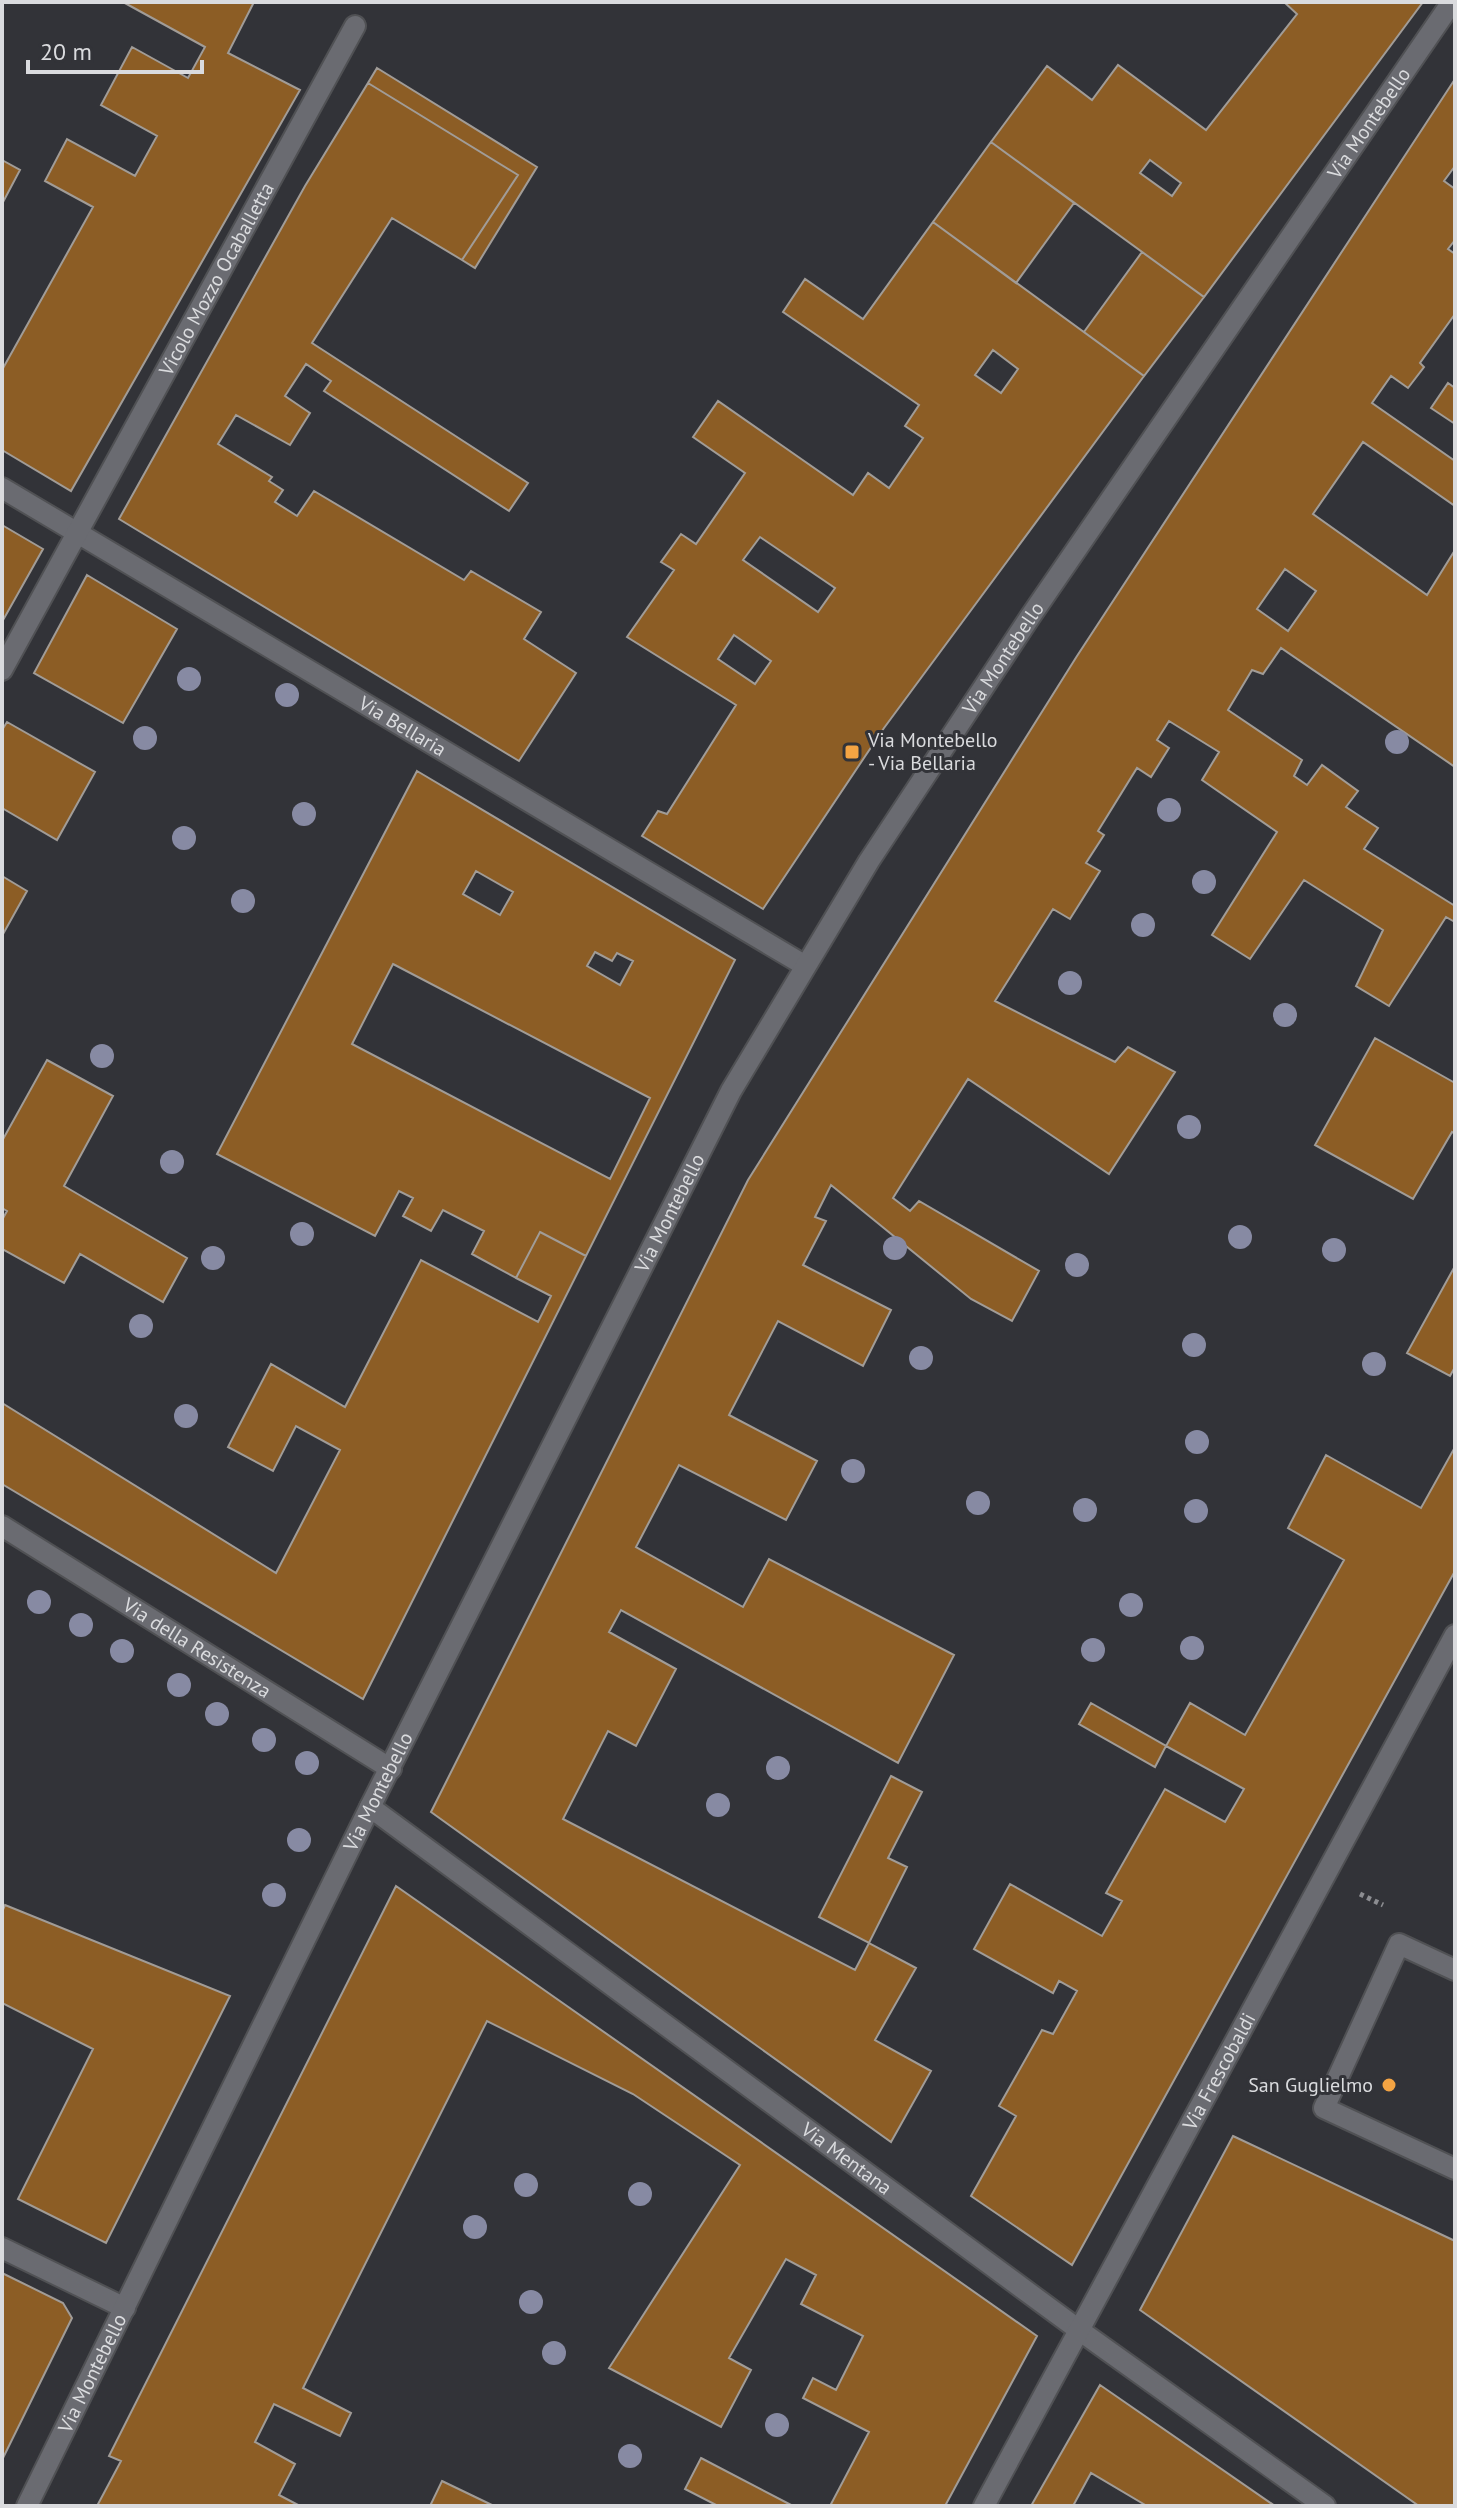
<svg xmlns="http://www.w3.org/2000/svg" width="1457" height="2508" viewBox="0 0 1457 2508" font-family="'PT Sans',sans-serif">
	<style>
		.building { fill: #8c5d25; stroke: #a19c97; stroke-width: 2; fill-rule: evenodd }
		.lines { fill: none; stroke-linecap: round; stroke-linejoin: round }
		.service-casing { stroke: #505154; stroke-width: 24 }
		.minor-casing { stroke: #505154; stroke-width: 24 }
		.tertiary-casing { stroke: #505154; stroke-width: 24 }
		.path { stroke: #8c8d91; stroke-width: 5; stroke-dasharray: 4 4; stroke-linecap: butt }
		.service { stroke: #6a6b71; stroke-width: 20 }
		.minor { stroke: #6a6b71; stroke-width: 20 }
		.tertiary { stroke: #6a6b71; stroke-width: 20 }
		.tree { fill: #878aa3 }
		.poi-dot { fill: #f4a443; stroke: #323338; stroke-width: 3 }
		.labels { text-anchor: middle; stroke-width: 6; stroke-linejoin: round; paint-order: stroke }
		.street-label { font-size: 20px; fill: #dadbde; stroke: #323338 }
		.poi-label { font-size: 20px; fill: #dadbde; stroke: #323338; text-anchor: start }
	</style>
	<rect width="100%" height="100%" fill="#323338"/>
	<path class="building" d="M123,2H254L228,53L300,90L71,491L2,450V370L93,207L45,181L67,139L135,176L157,136L101,105L132,47L188,78L205,47Z
		M1284,2H1423L1204,297L991,142L1047,66L1092,100L1118,65L1206,130L1297,14ZM1150,160L1181,183L1172,196L1140,173Z
		M377,68L537,167L475,268L462,260L518,175L368,83Z
		M1455,79V166L1444,181L1455,189V240L1448,249L1455,254V314L1420,363L1424,367L1408,388L1391,376L1372,403L1455,461V506L1363,442L1313,514L1427,595L1455,550V767L1281,648L1263,674L1252,670L1228,710L1302,760L1294,776L1307,785L1322,765L1358,791L1346,807L1378,828L1364,849L1455,906V922L1446,917L1389,1006L1356,986L1383,930L1304,880L1250,959L1212,935L1277,832L1202,780L1219,752L1169,721L1157,740L1169,748L1151,777L1137,768L1098,831L1104,835L1086,863L1100,871L1070,919L1053,909L995,1001L1115,1062L1128,1047L1175,1072L1109,1174L968,1079L893,1198L910,1211L919,1201L1039,1271L1012,1321L971,1299L831,1185L815,1217L826,1221L803,1265L891,1310L863,1366L778,1321L729,1415L817,1461L786,1520L679,1465L636,1547L743,1607L769,1559L954,1655L898,1763L621,1610L609,1632L676,1669L636,1746L608,1731L563,1819L855,1970L869,1943L916,1968L875,2040L931,2071L891,2142L431,1812L748,1180L1077,656ZM1285,569L1316,591L1288,631L1257,609Z
		M368,83L518,175L462,260L392,218L312,343L528,483L509,511L324,391L331,381L306,364L285,396L310,413L290,445L236,415L218,444L272,477L269,481L283,490L275,502L297,516L314,491L464,580L471,571L541,612L524,639L576,673L519,761L119,519L305,186Z
		M991,142L1074,203L1016,283L933,222Z
		M2,160L20,170L2,204Z
		M933,222L1144,376L884,728L763,909L642,836L658,811L667,814L736,705L627,637L674,570L661,562L681,534L696,544L745,473L693,437L718,401L853,495L868,473L889,488L923,438L905,426L919,405L783,312L805,279L863,319ZM993,350L1018,369L1001,393L975,375ZM760,537L835,588L818,612L743,560ZM734,635L771,661L755,684L718,659Z
		M1142,252L1204,297L1144,376L1084,332Z
		M1448,383L1455,388V424L1431,408Z
		M2,525L43,549L2,622Z
		M87,575L177,629L123,723L34,673Z
		M7,722L95,772L57,840L2,808V730Z
		M417,771L735,960L586,1256L540,1232L516,1278L472,1254L484,1231L443,1210L431,1231L403,1216L413,1198L399,1191L375,1236L217,1154ZM476,871L513,892L500,915L463,894ZM595,952L612,961L617,953L633,961L620,985L587,966ZM393,964L650,1098L610,1179L352,1044Z
		M2,876L27,891L2,936Z
		M1375,1038L1455,1083V1134L1452,1132L1413,1199L1315,1145Z
		M47,1060L113,1096L64,1186L187,1258L163,1302L80,1254L64,1283L2,1249V1220L7,1211L2,1208V1141Z
		M540,1232L586,1256L363,1699L2,1484V1403L276,1573L340,1450L296,1426L273,1471L228,1447L271,1364L345,1407L421,1260L538,1322L551,1296L516,1278Z
		M1455,1266V1367L1450,1376L1407,1353Z
		M1455,1447V1571L1072,2265L971,2196L1016,2116L999,2106L1042,2030L1053,2034L1077,1991L1059,1981L1053,1993L974,1949L1010,1884L1102,1936L1122,1901L1106,1893L1165,1789L1225,1822L1244,1789L1166,1746L1190,1703L1245,1735L1344,1560L1288,1528L1326,1455L1421,1508Z
		M1091,1703L1166,1746L1155,1767L1079,1724Z
		M891,1776L922,1792L888,1858L907,1867L869,1943L819,1917Z
		M396,1886L1037,2336L945,2506H830L869,2432L803,2398L813,2378L836,2390L863,2336L801,2304L816,2275L786,2259L729,2358L751,2370L721,2427L609,2368L740,2165L633,2094L487,2021L303,2388L351,2413L340,2436L274,2404L255,2442L295,2464L279,2495L300,2506H97L121,2461L109,2456Z
		M5,1905L230,1996L106,2243L18,2199L93,2049L2,2003V1912Z
		M1233,2136L1455,2241V2506H1419L1140,2310Z
		M2,2273L63,2303L72,2318L2,2460Z
		M1100,2385L1275,2506H1147L1091,2473L1073,2506H1031Z
		M701,2458L793,2506H718L685,2489Z
		M442,2481L494,2506H430Z"/>
	<g class="lines">
		<g class="service-casing">
			<path id="service" d="M1455,1970L1399,1944L1324,2108L1455,2169"/>
		</g>
		<g class="minor-casing">
			<g id="minor">
				<path id="s1" d="M2,488L804,965"/>
				<path id="s2" d="M2,670L355,26"/>
				<path id="s3" d="M2,1526L391,1769"/>
				<path id="s4" d="M370,1807L1079,2330L1325,2506"/>
				<path d="M2,2248L125,2308"/>
				<path id="s5" d="M984,2506L1455,1635"/>
			</g>
		</g>
		<g class="tertiary-casing">
			<g id="tertiary">
				<path id="s6" d="M27,2506L370,1807L731,1091L869,861L1030,617L1452,2"/>
			</g>
		</g>
		<path class="path" d="M1360,1894L1383,1905"/>
		<use href="#service" class="service"/>
		<use href="#minor" class="minor"/>
		<use href="#tertiary" class="tertiary"/>
	</g>
	<g class="tree">
		<circle cx="189" cy="679" r="12"/>
		<circle cx="287" cy="695" r="12"/>
		<circle cx="145" cy="738" r="12"/>
		<circle cx="1397" cy="742" r="12"/>
		<circle cx="1169" cy="810" r="12"/>
		<circle cx="304" cy="814" r="12"/>
		<circle cx="184" cy="838" r="12"/>
		<circle cx="1204" cy="882" r="12"/>
		<circle cx="243" cy="901" r="12"/>
		<circle cx="1143" cy="925" r="12"/>
		<circle cx="1070" cy="983" r="12"/>
		<circle cx="1285" cy="1015" r="12"/>
		<circle cx="102" cy="1056" r="12"/>
		<circle cx="1189" cy="1127" r="12"/>
		<circle cx="172" cy="1162" r="12"/>
		<circle cx="302" cy="1234" r="12"/>
		<circle cx="1240" cy="1237" r="12"/>
		<circle cx="895" cy="1248" r="12"/>
		<circle cx="1334" cy="1250" r="12"/>
		<circle cx="213" cy="1258" r="12"/>
		<circle cx="1077" cy="1265" r="12"/>
		<circle cx="141" cy="1326" r="12"/>
		<circle cx="1194" cy="1345" r="12"/>
		<circle cx="921" cy="1358" r="12"/>
		<circle cx="1374" cy="1364" r="12"/>
		<circle cx="186" cy="1416" r="12"/>
		<circle cx="1197" cy="1442" r="12"/>
		<circle cx="853" cy="1471" r="12"/>
		<circle cx="978" cy="1503" r="12"/>
		<circle cx="1085" cy="1510" r="12"/>
		<circle cx="1196" cy="1511" r="12"/>
		<circle cx="39" cy="1602" r="12"/>
		<circle cx="1131" cy="1605" r="12"/>
		<circle cx="81" cy="1625" r="12"/>
		<circle cx="1192" cy="1648" r="12"/>
		<circle cx="1093" cy="1650" r="12"/>
		<circle cx="122" cy="1651" r="12"/>
		<circle cx="179" cy="1685" r="12"/>
		<circle cx="217" cy="1714" r="12"/>
		<circle cx="264" cy="1740" r="12"/>
		<circle cx="307" cy="1763" r="12"/>
		<circle cx="778" cy="1768" r="12"/>
		<circle cx="718" cy="1805" r="12"/>
		<circle cx="299" cy="1840" r="12"/>
		<circle cx="274" cy="1895" r="12"/>
		<circle cx="526" cy="2185" r="12"/>
		<circle cx="640" cy="2194" r="12"/>
		<circle cx="475" cy="2227" r="12"/>
		<circle cx="531" cy="2302" r="12"/>
		<circle cx="554" cy="2353" r="12"/>
		<circle cx="777" cy="2425" r="12"/>
		<circle cx="630" cy="2456" r="12"/>
	</g>
	<g class="poi-dot">
		<rect x="844" y="744" width="16" height="16" rx="4"/>
		<circle cx="1389" cy="2085" r="8"/>
	</g>
	<g class="labels">
		<g class="street-label">
			<text dy="7" stroke="none"><textPath href="#s6" startOffset="2740">Via Montebello</textPath></text>
			<text dy="7" stroke="none"><textPath href="#s2" startOffset="446">Vicolo Mozzo Ocaballetta</textPath></text>
			<text dy="7" stroke="none"><textPath href="#s6" startOffset="2092">Via Montebello</textPath></text>
			<text dy="7" stroke="none"><textPath href="#s1" startOffset="466">Via Bellaria</textPath></text>
			<text dy="7" stroke="none"><textPath href="#s6" startOffset="1444">Via Montebello</textPath></text>
			<text dy="7" stroke="none"><textPath href="#s3" startOffset="230">Via della Resistenza</textPath></text>
			<text dy="7" stroke="none"><textPath href="#s6" startOffset="796">Via Montebello</textPath></text>
			<text dy="7" stroke="none"><textPath href="#s5" startOffset="494">Via Frescobaldi</textPath></text>
			<text dy="7" stroke="none"><textPath href="#s4" startOffset="592">Via Mentana</textPath></text>
			<text dy="7" stroke="none"><textPath href="#s6" startOffset="148">Via Montebello</textPath></text>
		</g>
		<g class="poi-label">
			<text x="868" y="747">Via Montebello<tspan x="868" dy="23">- Via Bellaria</tspan></text>
			<text x="1373" y="2092" text-anchor="end">San Guglielmo</text>
		</g>
	</g>
	<rect width="1457" height="2508" fill="none" stroke="#dadbde" stroke-width="8"/>
	<path d="M28 60v12h174v-12" fill="none" stroke="#dadbde" stroke-width="4"/>
	<text x="40" y="60" font-size="24" fill="#dadbde" stroke="#323338" stroke-width="6" paint-order="stroke">20 m</text>
</svg>
